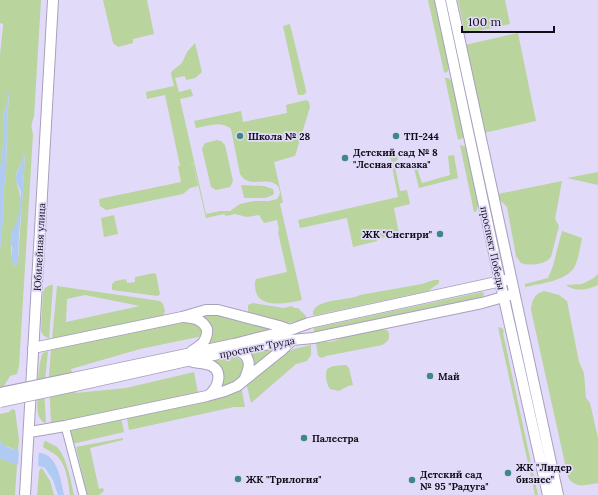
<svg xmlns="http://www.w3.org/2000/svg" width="598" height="495" viewBox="0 0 598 495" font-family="Lora,serif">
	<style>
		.green { fill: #b9d49c; fill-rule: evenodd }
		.water { fill: #afcaf3 }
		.pier { fill: #e2daf9 }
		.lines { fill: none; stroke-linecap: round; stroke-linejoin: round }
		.street-casing { stroke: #a8a0bd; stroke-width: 9 }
		.secondary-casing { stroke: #a8a0bd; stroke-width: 12 }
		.street { stroke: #fff; stroke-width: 7 }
		.secondary { stroke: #fff; stroke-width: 10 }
		.secondary-bridge-casing { stroke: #a8a0bd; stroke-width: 12; stroke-linecap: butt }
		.secondary-bridge { stroke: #fff; stroke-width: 10 }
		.poi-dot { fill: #408886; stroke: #e2daf9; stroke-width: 1.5 }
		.labels { text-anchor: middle; stroke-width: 3.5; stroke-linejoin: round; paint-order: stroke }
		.poi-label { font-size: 10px; font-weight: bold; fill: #110e18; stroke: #e2daf9; text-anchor: start }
		.street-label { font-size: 10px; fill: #110e18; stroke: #e2daf9 }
	</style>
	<rect width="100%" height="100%" fill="#e2daf9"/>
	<path class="green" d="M0,0H41L34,117C31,123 31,128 33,134L19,366L17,374L10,376L4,386L0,387V250L4,208L3,192L6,175L7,123L9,95V92L3,119V146L0,171V54L3,27V24L0,23ZM24,154L25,155C23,191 20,227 18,263L16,266L14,265C11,260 10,238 12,232C14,228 17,225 18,221C20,214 20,206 20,199C21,190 15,184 16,175C18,168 23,161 24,154Z
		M103,0H147L154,34L133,39V43L118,47L113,43Z
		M428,0H435L449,65L448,71L445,73L444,72Z
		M458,0H505L510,24L465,34Z
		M290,24L306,90V93L303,95H298L283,26Z
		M518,33L536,121L484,133L465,45Z
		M195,43L202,72L195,78L186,80L185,76L175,78L179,92L191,89L193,96L180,99L206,214L220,211H230L240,204L254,201H269L277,199L279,196L280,192L278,186C266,175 250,190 240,174L231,129C221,120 208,126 196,128L194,121L241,111L243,122L287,113L286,105L306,100L309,102L310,107L295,156L274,162L283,202L280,204L302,300C290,303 260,309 256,292C255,287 254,284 256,279L287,272L278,232L279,230L277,220L264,223L259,215L247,217L235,214L226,216L224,214L206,218L193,163L190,164H193L198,186L190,188L183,194L106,210L100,206L99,199L181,182L178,166H180L165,95L147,99L146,92L174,86L171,74L172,71L182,63L187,52Z
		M461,73H462L501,254H499Z
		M445,78H448L452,81L464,134L463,138L458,140Z
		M217,140L221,141L225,145L233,181L230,187L216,190L211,187L202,149L205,143Z
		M460,145L467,147L479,202L476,212H474Z
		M397,155L398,160L394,162L400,191L407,190L410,204L394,208L399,234L377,239V241L353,247L347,218L300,228L298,220L398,197L390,156Z
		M454,155L458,178L419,188L414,168H417L422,183L450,175L448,156Z
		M598,172V185L567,178Z
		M562,181L555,219L559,226L551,257C545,265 529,266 521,263L516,256L507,207L498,198V194Z
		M241,185L264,186L273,189L274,193L273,195L265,198H244Z
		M114,215L118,234L104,237L101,218Z
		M562,231L582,238C580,247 579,257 575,266C567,281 542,283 526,287H525V284L548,278L553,266Z
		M154,273L156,274L160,294L158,296L112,290V284L115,281L126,279L127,283L135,282V277Z
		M598,274V285C589,290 574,292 566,285L582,284L594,278Z
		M434,280H439V283L428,291L316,315H313C311,298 351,301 360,295L422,284Z
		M50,285H53L49,339L43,335L41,331L43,292L45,288Z
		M57,286L160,301L163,304L165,311L163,317L52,340ZM85,295L140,306L66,322L67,299Z
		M544,291L559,295L567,301L579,362L584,373L586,398L590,403L598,438V483C586,485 575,489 568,477L531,310C532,300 534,294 544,291Z
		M482,292L484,293L483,297L314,332V328Z
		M253,303L284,308L292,306L294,308H298L306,316V318C285,328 269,320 248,313V305Z
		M212,314L270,328V330L211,345L209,343V333L200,315Z
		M187,320L201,324L203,336L140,349L71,369L76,393L126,388L194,372L198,393L51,425L49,376L51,350Z
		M498,327L502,328L504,331L503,333L538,495H535Z
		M383,329L388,331C391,338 388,342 382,345L326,356L322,358L318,356L316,343C326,341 332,344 343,337Z
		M311,345V355L307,361L296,364L251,403L246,382L283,354L294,349Z
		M279,347L256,365L255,364L250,352Z
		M48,351L44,390L46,423C42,422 40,419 38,414C36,404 38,361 43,353Z
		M230,356H235L242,361C249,379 232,383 219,390V367L215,361L216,359Z
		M346,365L349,368L353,385L348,386L339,391L330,389C326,383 325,376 327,369L333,366Z
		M241,386L245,407H234L129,430L127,418Z
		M12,409L15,410L19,440L18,451L1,444L0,440V414L9,412Z
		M121,418L124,432L72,444L70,433L73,428Z
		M123,438V440L90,448L99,489L103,488L104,491L99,495H87L76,447Z
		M46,441C49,443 54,445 57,447C67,457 71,482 74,495H70C68,483 67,468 59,458C55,453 49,451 43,447L44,442Z
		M0,458C6,461 13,461 17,465L15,495H0Z
		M42,468L50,481L54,495H37L39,472L40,469Z"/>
	<path class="water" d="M9,91L7,123L6,175L3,192L4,208L0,250V169L3,146V120L7,100V92Z
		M25,153L22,205L19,233L18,263L16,266L13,264L12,260V247L10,242L12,231L18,219L20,200L21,192L15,178Z
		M0,440L1,444C6,446 11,449 16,450C24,453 33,451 41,453C58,456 61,481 64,495H58L53,480L45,468C36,464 27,468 18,465C12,463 6,461 0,458Z"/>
	<path class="pier" d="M19,449L39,450L38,468L18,467Z"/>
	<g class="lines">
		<g class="street-casing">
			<path id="street" d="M65,426L83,495"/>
		</g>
		<g class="secondary-casing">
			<path id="secondary" d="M440,0L500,281L548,495
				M451,0L558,495
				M184,317C194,318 202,319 207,329C208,341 201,345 192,351
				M33,348L182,317L206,310H218L279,326L290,330
				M236,350C251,355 251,365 245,378
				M193,362C199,363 207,363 212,366C224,373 217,389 209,395
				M73,378L234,344L290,330L309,323L506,280
				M75,386L236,350L292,340L313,338L482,303L510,295
				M30,432L65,426L207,396L225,391L237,386L283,349L292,340
				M25,495L53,0"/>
		</g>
		<use href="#street" class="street"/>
		<use href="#secondary" class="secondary"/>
		<g class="secondary-bridge-casing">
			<path id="secondary-bridge" d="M0,393L73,378
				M0,402L75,386"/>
		</g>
		<use href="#secondary-bridge" class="secondary-bridge"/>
	</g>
	<g class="poi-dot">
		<circle cx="240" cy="136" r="4"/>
		<circle cx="396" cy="136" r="4"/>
		<circle cx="345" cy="158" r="4"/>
		<circle cx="440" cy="234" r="4"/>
		<circle cx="430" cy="376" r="4"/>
		<circle cx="304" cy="438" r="4"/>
		<circle cx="508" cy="473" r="4"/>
		<circle cx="238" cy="479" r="4"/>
		<circle cx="412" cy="480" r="4"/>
	</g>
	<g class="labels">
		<g class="poi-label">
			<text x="248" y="140">Школа № 28</text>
			<text x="404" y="140">ТП-244</text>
			<text x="353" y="156">Детский сад № 8<tspan x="353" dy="12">"Лесная сказка"</tspan></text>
			<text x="432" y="238" text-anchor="end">ЖК "Снегири"</text>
			<text x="438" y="380">Май</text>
			<text x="312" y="442">Палестра</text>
			<text x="516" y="471">ЖК "Лидер<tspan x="516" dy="12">бизнес"</tspan></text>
			<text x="420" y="478">Детский сад<tspan x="420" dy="12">№ 95 "Радуга"</tspan></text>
			<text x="246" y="483">ЖК "Трилогия"</text>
		</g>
		<g class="street-label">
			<text transform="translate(39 247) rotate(-87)" y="4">Юбилейная улица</text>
			<text transform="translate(493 248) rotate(78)" y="4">проспект Победы</text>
			<text transform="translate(257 347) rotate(-11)" y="4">проспект Труда</text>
		</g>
	</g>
	<path d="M462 26v6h92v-6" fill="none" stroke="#110e18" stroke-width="2"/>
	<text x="468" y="26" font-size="12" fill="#110e18" stroke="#e2daf9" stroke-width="3" paint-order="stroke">100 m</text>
</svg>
